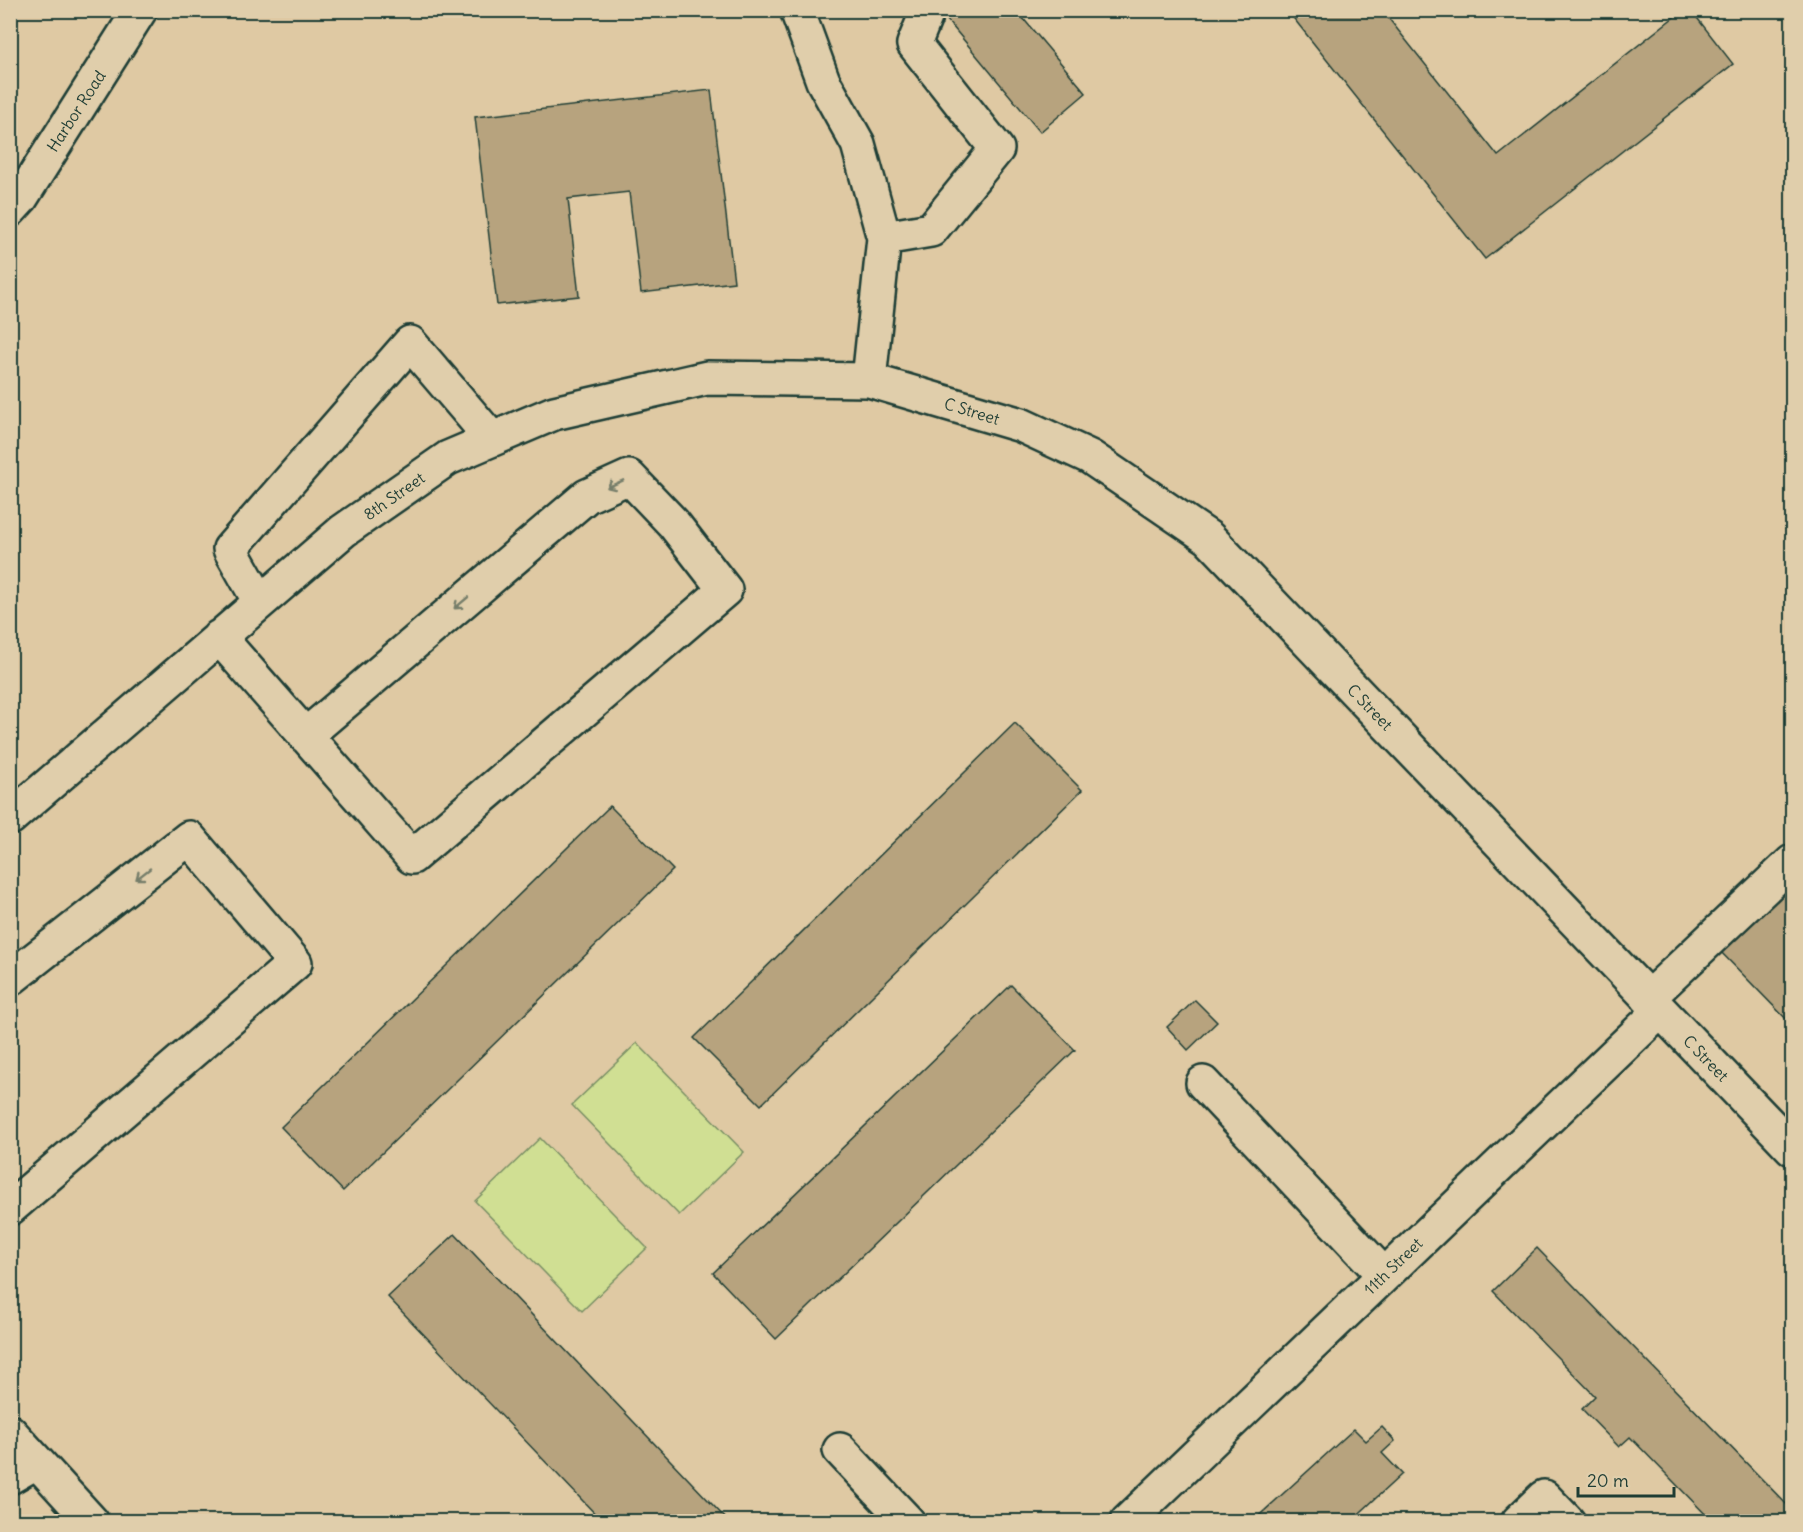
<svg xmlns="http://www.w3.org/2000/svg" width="1803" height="1532" viewBox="0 0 1803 1532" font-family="Delius,sans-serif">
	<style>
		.green { fill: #d0df93; stroke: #788e64; stroke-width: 1.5 }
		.building { fill: #b7a37e; stroke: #1f3d34; stroke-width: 1.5 }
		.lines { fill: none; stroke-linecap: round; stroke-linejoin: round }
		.minor-casing { stroke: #1f3d34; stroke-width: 38 }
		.minor { stroke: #e0ceab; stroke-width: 33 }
		.oneway { stroke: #767e6a }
		.labels { text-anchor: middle; stroke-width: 6; stroke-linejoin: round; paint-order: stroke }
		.street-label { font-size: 16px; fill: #1f3d34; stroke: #e0ceab }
	</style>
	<rect width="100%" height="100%" fill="#dfc9a3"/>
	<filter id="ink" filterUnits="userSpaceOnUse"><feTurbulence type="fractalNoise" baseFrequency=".0167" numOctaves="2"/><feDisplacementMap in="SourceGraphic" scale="12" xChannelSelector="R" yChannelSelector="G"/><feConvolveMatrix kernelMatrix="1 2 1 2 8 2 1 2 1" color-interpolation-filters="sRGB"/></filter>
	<g filter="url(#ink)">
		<path class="green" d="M637,1043L744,1152L679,1215L572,1105Z
			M540,1138L647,1248L582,1311L475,1201Z"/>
		<path class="building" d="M949,10H1016L1086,93L1040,132L943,15Z
			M1287,10H1382L1498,156L1683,10H1691L1733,64L1485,259Z
			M711,90L734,282L641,293L629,192L568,199L579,296L497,305L475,117Z
			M1015,723L1082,790L761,1105L694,1038Z
			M610,806L673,870L343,1191L281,1127Z
			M1792,877V1025L1719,950Z
			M1011,985L1075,1050L776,1339L713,1273Z
			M1195,1000L1217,1022L1188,1050L1167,1027Z
			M455,1234L729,1522H603L388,1297Z
			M1537,1248L1792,1510V1522H1713L1630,1437L1619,1447L1582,1409L1595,1396L1493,1291Z
			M1382,1427L1395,1441L1382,1453L1402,1474L1350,1522H1252L1354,1429L1366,1441Z"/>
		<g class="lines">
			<g class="minor-casing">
				<path id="minor" d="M797,10L823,81L858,144L884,238L869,380
					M10,210L21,198L140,10
					M884,238L931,230L997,149L914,44L928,10
					M260,602L230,549L410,343L492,439
					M219,637L412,857L725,590L673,523L629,477L587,496L305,736
					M10,818L343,531L448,458L554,413L707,378L869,380L1021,425L1090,457L1209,538L1792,1148
					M10,979L189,838L295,963L10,1208
					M1648,998L1792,862
					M1203,1083L1384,1275
					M10,1432L92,1522
					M840,1450L908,1522
					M10,1477L36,1462
					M1127,1522L1660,1011
					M1518,1522L1544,1497L1568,1522"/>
			</g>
			<use href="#minor" class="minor"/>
		</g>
		<defs><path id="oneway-shaft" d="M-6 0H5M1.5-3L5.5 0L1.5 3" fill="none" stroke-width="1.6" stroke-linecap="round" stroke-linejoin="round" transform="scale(1.5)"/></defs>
		<g class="oneway">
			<use href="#oneway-shaft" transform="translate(615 484) rotate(156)"/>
			<use href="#oneway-shaft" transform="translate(461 603) rotate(140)"/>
			<use href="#oneway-shaft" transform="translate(143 874) rotate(142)"/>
		</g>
	</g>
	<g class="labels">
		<g class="street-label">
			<text transform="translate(76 111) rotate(-57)" y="6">Harbor Road</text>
			<text transform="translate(972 411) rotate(17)" y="6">C Street</text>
			<text transform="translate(394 496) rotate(-35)" y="6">8th Street</text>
			<text transform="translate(1370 707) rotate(46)" y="6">C Street</text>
			<text transform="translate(1706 1058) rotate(46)" y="6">C Street</text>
			<text transform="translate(1393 1266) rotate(-44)" y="6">11th Street</text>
		</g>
	</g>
	<rect width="1803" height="1532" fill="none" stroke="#e0ceab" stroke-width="36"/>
	<rect x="18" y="18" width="1767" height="1496" fill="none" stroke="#1f3d34" stroke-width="2" filter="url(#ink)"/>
	<path d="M1578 1487v9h96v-9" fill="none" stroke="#1f3d34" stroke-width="3"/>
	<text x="1587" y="1487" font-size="18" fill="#1f3d34" stroke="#e0ceab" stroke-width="4.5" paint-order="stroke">20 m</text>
</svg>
